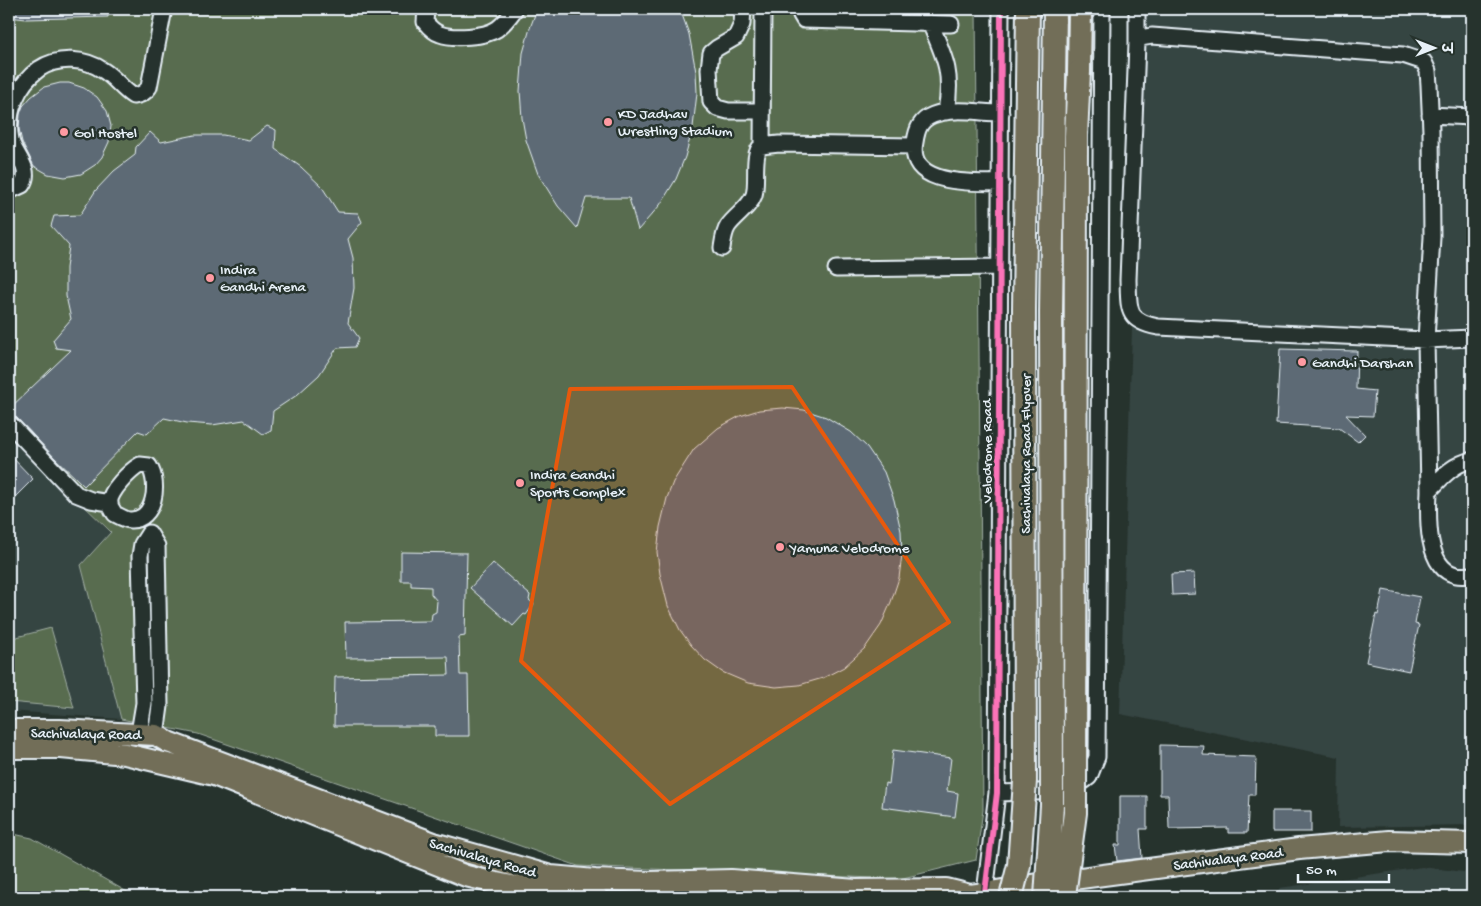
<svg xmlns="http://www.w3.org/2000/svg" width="1481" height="906" viewBox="0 0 1481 906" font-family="'Gochi Hand','Playpen Sans Deva',sans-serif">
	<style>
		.built { fill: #364442 }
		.green { fill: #596c4f; stroke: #a0aea4 }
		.building { fill: #5d6b74; stroke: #e8f1f8 }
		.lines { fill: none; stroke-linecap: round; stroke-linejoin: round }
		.minor-casing { stroke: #e8f1f8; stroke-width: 19 }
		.major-casing { stroke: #e8f1f8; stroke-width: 24 }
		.highway-casing { stroke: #e8f1f8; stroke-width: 26 }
		.minor { stroke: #26332d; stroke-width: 15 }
		.major { stroke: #726e59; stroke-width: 20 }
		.highway { stroke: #726e59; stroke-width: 22 }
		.highway-bridge-casing { stroke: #e8f1f8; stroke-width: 26; stroke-linecap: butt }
		.highway-bridge { stroke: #726e59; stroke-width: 22 }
		.cycleway-casing { stroke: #26332d; stroke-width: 9 }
		.cycleway { stroke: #fb73b8; stroke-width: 6 }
		.marked { fill: #e8590c; fill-opacity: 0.2; stroke: #e8590c; stroke-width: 4; stroke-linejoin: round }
		.poi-dot { fill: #ff9aa2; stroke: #26332d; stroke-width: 2 }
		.labels { text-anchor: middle; stroke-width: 5; stroke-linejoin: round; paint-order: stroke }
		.poi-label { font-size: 15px; fill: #e8f1f8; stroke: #26332d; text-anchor: start }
		.street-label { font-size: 15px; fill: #e8f1f8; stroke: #26332d }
	</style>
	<rect width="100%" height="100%" fill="#26332d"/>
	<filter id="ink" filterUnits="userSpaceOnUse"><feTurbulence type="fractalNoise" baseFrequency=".02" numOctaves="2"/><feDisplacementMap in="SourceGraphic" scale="10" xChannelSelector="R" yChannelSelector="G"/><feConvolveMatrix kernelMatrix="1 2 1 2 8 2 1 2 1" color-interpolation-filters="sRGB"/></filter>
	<g filter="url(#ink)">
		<path class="built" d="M1142,9H1472V825L1338,827L1339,757L1120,714Z
			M9,433L111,533L81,565L121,719L9,711V503L33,479L9,454Z
			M1422,867L1472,873V897H1273L1280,888Z"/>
		<path class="green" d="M9,9H976L983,810L976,860L899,879L578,866L198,734L121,719L81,565L111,532L9,433Z
			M51,628L74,708L9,702V639Z
			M9,833L32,838L136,897H9Z"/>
		<path class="building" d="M9,9H108V17L26,19L9,17Z
			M537,9H680L689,34L696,72L697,93L693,127L685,157L676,179L660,205L638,230L629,198H586L577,228L558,206L538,174L526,140L522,118L520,91L523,53L530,28Z
			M60,83H69L84,88L97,97L107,111L111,126L109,142L102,157L95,165L81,174L65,177L48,174L34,166L22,142L19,129L20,114L23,106L31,97L44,87Z
			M267,126L276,130L275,149L301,167L322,187L338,212L358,213L362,222L348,239L353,258L354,288L348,323L359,338L355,347L337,348L319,375L297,395L273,411L271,430L263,434L244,420L212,425L187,423L164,418L147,434L138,431L84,486L54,457L16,417L9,414V409L71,350L56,348L53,340L71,319L66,296V268L69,246L51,226L54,216L80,215L96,190L114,171L135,155L136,147L150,132L161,142L195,135H223L249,140Z
			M1280,349L1357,351L1356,389L1375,391L1373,416L1346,415L1365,435L1358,442L1339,428L1276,424Z
			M783,408L804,410L826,417L851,432L867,447L884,472L894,500L901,531L902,554L899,578L891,602L881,625L865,648L844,667L823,678L799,685L776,687L748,683L722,672L705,660L691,645L680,630L668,606L660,574L657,552L660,527L667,498L673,482L694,449L718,428L740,416L759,410Z
			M9,454L33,479L9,503Z
			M401,552L467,553L465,636L459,637L460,675H468L469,736H435V726H334L335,677L449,675L448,657L346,658L345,622L431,621L432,614L436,612L437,601L431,594V587L411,586V581H401Z
			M493,563L530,595L529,600L534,604L526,615L524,614L513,626L470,588Z
			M1194,573L1195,594L1172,595L1171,574Z
			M1383,590L1420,597L1415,624L1419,625L1409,671L1366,662L1376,614L1378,615Z
			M1160,745L1204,746L1203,755L1256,757L1255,795H1249L1247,833H1228V828L1169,829L1168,795H1160Z
			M893,750L951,758L947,791L958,793L955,817L882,807L885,783L889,784Z
			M1120,796H1147V829H1140L1142,858L1117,861L1115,845H1120Z
			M1272,811H1311V832H1272Z"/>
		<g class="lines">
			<g class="minor-casing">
				<path id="minor" d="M426,9L425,22C429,27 434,32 440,34C453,39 485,37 497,29C504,24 510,16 515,9
					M743,9L742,24L736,37L717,48L711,53L709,69L711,102L717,108L728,111H762
					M801,9V15L804,20L951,24
					M1137,9V43
					M930,23C945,58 953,72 946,112
					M1430,115L1472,117
					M762,145L763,9
					M1001,183C974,182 906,187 915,142C917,129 920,120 933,115C953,107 980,113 1001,113
					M9,191L22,185C33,169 14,155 11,140C5,113 18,84 39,69C58,56 86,58 104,71C115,78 122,89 133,96C141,95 145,93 149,87L164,9
					M722,248C723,241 724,232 728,226C736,215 749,208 754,195C758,182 752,154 761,146L779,144L914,146
					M836,269L1000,267
					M9,423L76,494L91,500L110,503
					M1472,460C1453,464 1442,477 1429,491C1428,514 1425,568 1456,575C1461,576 1467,575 1472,575
					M140,465L149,466C160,483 155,521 130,520C125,520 119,516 115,514C113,511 110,506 110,503C108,492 131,470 140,465Z
					M1429,491L1426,340L1432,237L1431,131L1429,85L1428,71L1424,62L1403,55L1152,36L1140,38L1137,43L1128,280C1129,309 1126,321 1158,327L1426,340L1472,338
					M139,733L144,703L140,556L142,544L149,533L157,546L160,706L156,735
					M997,793L1070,791L1089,777L1097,757L1102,9
					M985,893L997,793L1001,9"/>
			</g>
			<g class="major-casing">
				<path id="major" d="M9,730H60L156,735L168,742L434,843L551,876L595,880L650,882L731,880L856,890L946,889L970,895L985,893L1043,883L1299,849L1389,841L1472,843
					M9,748H61L125,754L214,775L466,876C509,887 552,894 597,897"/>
			</g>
			<g class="highway-casing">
				<path id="highway" d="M1079,72L1080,9
					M1024,309L1028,9"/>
			</g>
			<use href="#minor" class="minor"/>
			<use href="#major" class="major"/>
			<use href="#highway" class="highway"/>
			<g class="highway-bridge-casing">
				<path id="highway-bridge" d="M1011,897L1019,865L1025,781L1024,309
					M1046,897L1052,805L1051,312L1055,9
					M1061,897L1065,888L1075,813L1076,136L1079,72"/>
			</g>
			<use href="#highway-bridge" class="highway-bridge"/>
			<g class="cycleway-casing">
				<path id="cycleway" d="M985,893L997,793L1001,9"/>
			</g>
			<use href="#cycleway" class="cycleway"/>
		</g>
	</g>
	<path class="marked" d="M792,387L949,622L670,804L521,661L570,389Z"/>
	<g class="poi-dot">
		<circle cx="608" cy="122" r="5"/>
		<circle cx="64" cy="132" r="5"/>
		<circle cx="210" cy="278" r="5"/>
		<circle cx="1302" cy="362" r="5"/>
		<circle cx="520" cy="483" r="5"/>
		<circle cx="780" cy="547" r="5"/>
	</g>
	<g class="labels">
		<g class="poi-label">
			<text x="618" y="118">KD Jadhav<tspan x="618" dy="17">Wrestling Stadium</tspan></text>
			<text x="74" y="137">Gol Hostel</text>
			<text x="220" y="274">Indira<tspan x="220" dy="17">Gandhi Arena</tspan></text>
			<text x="1312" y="367">Gandhi Darshan</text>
			<text x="530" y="479">Indira Gandhi<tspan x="530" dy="17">Sports Complex</tspan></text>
			<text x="790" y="552">Yamuna Velodrome</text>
		</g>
		<g class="street-label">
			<text transform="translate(986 451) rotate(-90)" y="5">Velodrome Road</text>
			<text transform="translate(1025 454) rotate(-90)" y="5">Sachivalaya Road Flyover</text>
			<text transform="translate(86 733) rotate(1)" y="5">Sachivalaya Road</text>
			<text transform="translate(483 857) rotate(16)" y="5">Sachivalaya Road</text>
			<text transform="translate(1228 858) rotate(-7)" y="5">Sachivalaya Road</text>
		</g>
	</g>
	<rect width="1481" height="906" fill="none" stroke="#26332d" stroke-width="30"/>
	<rect x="15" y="15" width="1451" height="876" fill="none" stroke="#e8f1f8" stroke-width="2" filter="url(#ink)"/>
	<g transform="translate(1434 48) rotate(90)" stroke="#26332d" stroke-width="4" paint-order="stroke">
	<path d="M0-4L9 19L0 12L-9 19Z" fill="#e8f1f8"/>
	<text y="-8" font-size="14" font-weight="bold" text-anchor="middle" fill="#e8f1f8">उ</text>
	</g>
	<path d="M1298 874v8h91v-8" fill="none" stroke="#e8f1f8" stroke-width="2.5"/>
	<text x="1306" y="874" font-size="15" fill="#e8f1f8" stroke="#26332d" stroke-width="4" paint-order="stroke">50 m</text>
</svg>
